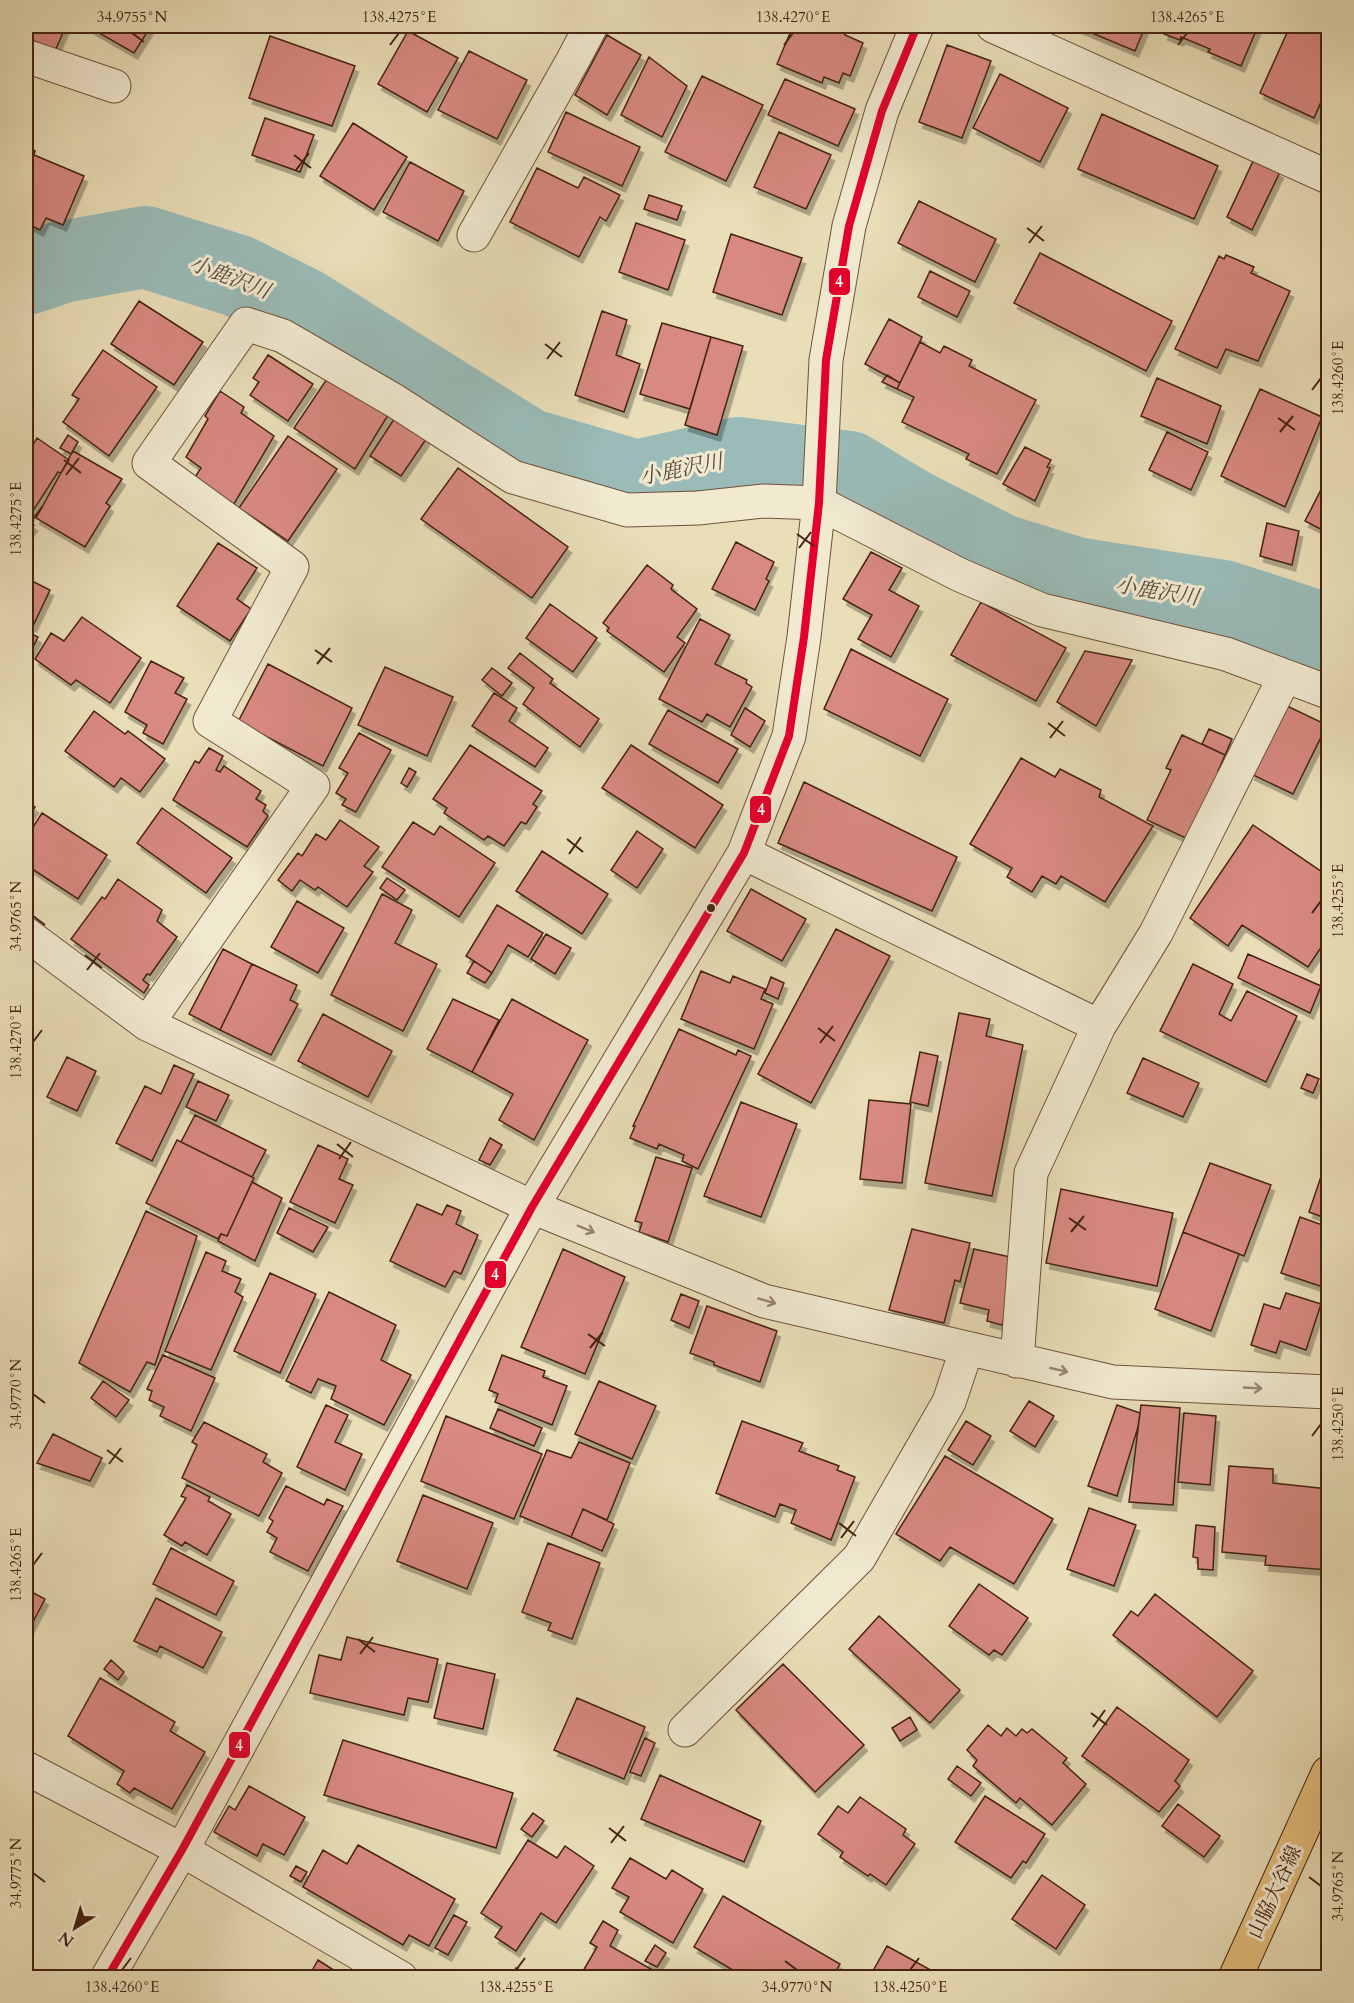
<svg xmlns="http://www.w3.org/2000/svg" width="1354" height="2003" viewBox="0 0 1354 2003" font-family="Cardo,'Noto Serif JP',serif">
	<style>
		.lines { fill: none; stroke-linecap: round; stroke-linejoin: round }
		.river { stroke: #9abbb7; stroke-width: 82 }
		.building { fill: #d88981; stroke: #452312; stroke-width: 1.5; filter: url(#shadow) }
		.minor-casing { stroke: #6e523c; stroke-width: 35 }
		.major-casing { stroke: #452312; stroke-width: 35 }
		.minor { stroke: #f1ead1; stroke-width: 33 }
		.major { stroke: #e4bf7c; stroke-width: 33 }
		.bus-1-casing { stroke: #f1ead1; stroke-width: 12 }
		.bus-1 { stroke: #e4002b; stroke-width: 8 }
		.oneway { stroke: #9b8672 }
		.ticks { fill: none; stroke: #452312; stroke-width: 2 }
		.bus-dot { fill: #452312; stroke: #f1ead1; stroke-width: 2 }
		.labels { text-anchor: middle; stroke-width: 6; stroke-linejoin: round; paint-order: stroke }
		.street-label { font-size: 20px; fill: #452312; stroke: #f1ead1 }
		.water-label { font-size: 21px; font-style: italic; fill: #5a493b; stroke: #f1ead1 }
		.line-badge { stroke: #f1ead1; stroke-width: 2 }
		.badge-label { font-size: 16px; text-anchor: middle; font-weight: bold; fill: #fff }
		.neatline { fill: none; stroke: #452312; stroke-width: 2 }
		.ticks-label { font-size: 15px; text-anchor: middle; fill: #452312 }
	</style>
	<defs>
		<filter id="shadow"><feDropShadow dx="3.5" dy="6" stdDeviation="0" flood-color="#0004"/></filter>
	</defs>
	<rect width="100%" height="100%" fill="#e9deb8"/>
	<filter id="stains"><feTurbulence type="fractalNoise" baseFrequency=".00333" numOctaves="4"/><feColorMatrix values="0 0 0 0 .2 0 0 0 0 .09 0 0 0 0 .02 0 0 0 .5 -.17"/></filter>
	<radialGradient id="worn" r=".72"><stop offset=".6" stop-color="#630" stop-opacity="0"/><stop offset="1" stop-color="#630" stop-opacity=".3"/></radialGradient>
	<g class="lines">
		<path class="river" d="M26,274L62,262L145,247L238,276L302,308L527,449L637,481L738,458L849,472L912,510L1001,555L1075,578L1223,601L1328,635"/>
	</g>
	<path class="building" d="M26,26H66L55,51L26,37Z
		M87,26H151L134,53Z
		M793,26H841L845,35L863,43L850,76L843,73L839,83L824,77L822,83L777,64Z
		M1075,26H1140L1145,27L1135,51Z
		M1167,26H1258L1241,66L1208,52L1210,49L1181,37L1180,40L1164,34Z
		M1290,26H1328V86L1314,118L1260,93Z
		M408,31L458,58L427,112L378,84Z
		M607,35L641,55L607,115L575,95Z
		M270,36L355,66L332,126L249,98Z
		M947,45L991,61L962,138L919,122Z
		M469,51L527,80L497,139L438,110Z
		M649,57L687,86L662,137L621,115Z
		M1000,74L1068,108L1040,162L973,128Z
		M702,76L763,105L726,181L665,152Z
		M785,79L855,109L838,146L768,115Z
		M566,112L640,147L622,186L548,152Z
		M1102,114L1218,166L1194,219L1078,169Z
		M265,118L314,135L300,172L252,155Z
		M353,123L407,157L374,210L320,176Z
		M779,132L831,155L806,209L754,187Z
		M26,146L35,151L34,155L84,176L63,225L46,218L40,230L26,223Z
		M1254,159L1280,172L1252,230L1227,217Z
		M410,162L464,191L438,241L383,212Z
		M537,168L578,188L584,177L620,195L606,221L600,217L579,257L510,222Z
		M649,195L682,206L677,220L644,209Z
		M919,201L996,239L975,282L898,243Z
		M636,223L685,240L668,290L619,272Z
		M731,234L802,258L782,315L713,292Z
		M1040,253L1172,321L1146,371L1014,303Z
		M1226,255L1254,267L1251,273L1290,291L1258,361L1226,349L1217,368L1175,349L1219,256L1224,259Z
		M930,271L970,291L957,317L918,297Z
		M139,301L203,342L174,385L111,344Z
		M602,311L627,320L616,355L640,364L624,412L575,395Z
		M889,319L922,337L900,383L865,364Z
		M662,323L711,337L690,409L640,394Z
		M711,337L743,346L717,435L685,425Z
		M920,342L940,353L944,346L972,360L969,366L1036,400L997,474L966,459L969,454L902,422L914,397L897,389Z
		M103,350L157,387L109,456L63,422L79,399L72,395Z
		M268,355L313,384L288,421L250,395L259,382L253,378Z
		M335,367L393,407L355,469L294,428Z
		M887,375L900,383L897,389L882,382Z
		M1157,378L1221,406L1207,444L1141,416Z
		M1260,389L1322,417L1285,507L1221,476Z
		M220,391L244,407L241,413L274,436L234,504L195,477L201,468L186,457L208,419L205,416Z
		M400,410L431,432L401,476L370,456Z
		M1167,432L1208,452L1191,490L1149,470Z
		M68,435L78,442L71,454L60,448Z
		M288,436L337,469L288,541L239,508Z
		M37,438L69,460L61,473L58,472L27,520L34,525L27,535L26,534V456Z
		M1025,447L1051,460L1047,467L1050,468L1035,501L1003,484Z
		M73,451L122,479L106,503L110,506L85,547L36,518Z
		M458,468L568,547L532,598L421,519Z
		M1328,476V533L1305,521Z
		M1267,523L1299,531L1292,565L1260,556Z
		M736,542L774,562L766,579L769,581L755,610L712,589Z
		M218,543L257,568L237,599L251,609L230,641L177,606Z
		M871,552L902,568L889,590L919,606L891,657L858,639L872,615L843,599Z
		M647,565L673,585L671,589L697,609L677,637L685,643L664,672L607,631L609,628L603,623Z
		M26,578L50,590L33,626L26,622Z
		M981,602L1066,648L1036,701L951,655Z
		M550,604L597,638L573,672L526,638Z
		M82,617L141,658L110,703L76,680L71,685L35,659L51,633L64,641Z
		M700,619L730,635L715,664L747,680L746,683L752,687L730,727L707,714L702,722L659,699Z
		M26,631L38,637L26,661Z
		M851,649L948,699L920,756L824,709Z
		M1085,651L1132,660L1096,726L1057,702Z
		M520,653L553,679L550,683L599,719L580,747L523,704L534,688L508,668Z
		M151,661L184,678L175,693L187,699L163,744L143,733L147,725L125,712Z
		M268,664L352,708L323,766L238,722Z
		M385,667L453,697L427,756L358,725Z
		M492,668L512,683L502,696L482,680Z
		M494,693L517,708L509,721L548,748L535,767L472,726Z
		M1285,705L1327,725L1293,794L1251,774Z
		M745,708L765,721L750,747L731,735Z
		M668,710L738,749L718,783L649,744Z
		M94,711L125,734L128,731L165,759L140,792L121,778L114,787L65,751Z
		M1209,729L1232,739L1225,755L1202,744Z
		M359,733L391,750L356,812L342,805L346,799L336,793L348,773L339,768Z
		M1182,735L1225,755L1218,771L1221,772L1190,840L1147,820L1171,770L1166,768Z
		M470,745L542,791L533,804L537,807L526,824L521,822L504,846L488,836L484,840L444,813L447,808L433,799Z
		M631,745L723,805L695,848L602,788Z
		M209,748L223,756L216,770L220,772L224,766L261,791L256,799L266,805L263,811L268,816L247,847L173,800L195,761L199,763Z
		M1021,758L1055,777L1060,769L1101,790L1099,797L1153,826L1105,902L1061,876L1056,884L1042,876L1032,892L1007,877L1012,868L970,844Z
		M409,768L416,772L407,787L401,783Z
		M804,782L957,857L932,911L778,843Z
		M26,801L35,807L26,822Z
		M162,808L232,858L206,893L137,843Z
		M42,813L107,855L78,899L26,865V838Z
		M340,820L379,847L364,866L373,872L347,907L318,887L315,890L300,880L292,891L278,880L298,853L302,856L316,834L326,840Z
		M413,822L434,835L440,826L495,863L459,917L382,867Z
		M1253,825L1328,876V889L1327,892L1328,893V937L1308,967L1242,925L1228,946L1190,918Z
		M637,831L663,849L637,888L611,870Z
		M542,851L608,894L582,934L516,891Z
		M387,878L405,890L397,900L380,888Z
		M118,879L162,910L157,921L177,937L150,975L147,974L143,980L149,985L144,993L71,939L102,897L105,899Z
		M751,889L806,919L782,961L727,931Z
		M382,894L412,910L395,943L437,964L403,1031L331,995Z
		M297,901L344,928L318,973L271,947Z
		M497,905L543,933L528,957L508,945L492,973L466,956Z
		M836,929L890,956L811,1103L758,1074Z
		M546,934L571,948L555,974L531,959Z
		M223,949L252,964L220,1030L189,1014Z
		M1248,954L1321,986L1310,1013L1238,978Z
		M474,961L492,973L485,983L467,973Z
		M252,964L297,985L290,1000L298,1004L271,1055L220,1030Z
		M1193,964L1233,984L1219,1014L1231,1021L1247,991L1297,1016L1266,1082L1160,1031Z
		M701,971L730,983L733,976L765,989L761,999L773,1004L754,1049L681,1019Z
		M771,977L784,983L778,999L765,993Z
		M453,999L499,1020L472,1072L427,1049Z
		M512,999L588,1040L534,1140L499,1120L513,1094L472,1072Z
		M959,1013L990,1019L986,1036L1023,1045L992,1196L925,1183Z
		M323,1014L392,1051L368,1097L298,1061Z
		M679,1029L736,1055L738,1050L751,1056L698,1169L682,1161L684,1155L659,1144L657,1149L630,1138L635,1126H633Z
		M920,1052L938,1056L928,1106L910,1102Z
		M67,1057L96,1071L77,1111L47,1097Z
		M1143,1058L1199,1083L1183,1117L1127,1093Z
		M174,1065L194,1074L152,1161L116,1143L145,1086L161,1094Z
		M1307,1074L1319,1079L1313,1093L1301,1088Z
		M198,1081L229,1095L216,1121L186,1107Z
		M869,1100L911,1104L902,1183L860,1179Z
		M741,1102L797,1124L761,1217L704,1196Z
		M195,1115L266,1150L252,1177L181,1142Z
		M490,1138L502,1145L490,1165L479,1160Z
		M177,1140L254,1178L227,1236L221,1234L218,1239L146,1203Z
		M318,1145L348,1159L339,1179L353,1185L335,1223L290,1202Z
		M1328,1156V1219L1309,1212Z
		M656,1157L692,1168L668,1242L639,1232L642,1223L635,1221Z
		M1210,1163L1271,1185L1244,1256L1183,1232Z
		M252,1182L282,1198L255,1261L218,1241L221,1234L227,1236Z
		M1061,1189L1173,1213L1157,1286L1046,1263Z
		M417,1204L442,1215L447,1205L461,1211L456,1224L478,1235L461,1274L454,1271L445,1287L390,1261Z
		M289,1208L328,1227L313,1252L277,1233Z
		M146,1211L197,1236L155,1365L147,1362L130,1392L79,1363Z
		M1300,1217L1328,1227V1270L1323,1287L1281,1273Z
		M912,1229L970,1243L960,1282L955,1280L954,1284L944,1323L889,1310Z
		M1183,1232L1239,1254L1211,1331L1155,1309Z
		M563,1249L625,1277L585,1374L521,1347Z
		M974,1249L1019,1259L1002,1325L987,1321L989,1310L960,1303Z
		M206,1252L226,1261L222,1271L241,1279L235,1292L243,1297L211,1370L165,1351Z
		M270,1273L316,1294L280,1373L234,1351Z
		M329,1292L396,1325L381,1360L411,1375L384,1425L331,1399L336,1386L318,1379L311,1393L286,1381Z
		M1286,1293L1321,1304L1306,1350L1280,1341L1276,1353L1251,1345L1264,1304L1280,1309Z
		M681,1294L699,1301L689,1328L671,1320Z
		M707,1306L777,1331L760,1382L714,1365V1362L690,1353Z
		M163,1355L215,1378L191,1431L160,1416L164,1407L149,1400L152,1391L147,1389Z
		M502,1355L545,1371L543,1377L567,1386L552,1425L495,1402L498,1394L489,1390Z
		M103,1381L129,1400L116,1417L91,1398Z
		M599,1381L656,1406L632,1459L575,1434Z
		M1029,1401L1054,1416L1035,1447L1010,1431Z
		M326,1405L348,1415L335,1442L362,1454L345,1490L297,1467Z
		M1117,1405L1140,1413L1138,1427L1117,1496L1088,1486Z
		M1141,1405L1180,1408L1173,1505L1129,1502Z
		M498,1409L542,1428L534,1446L490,1428Z
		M1184,1413L1216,1416L1210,1485L1178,1482Z
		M446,1416L542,1454L514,1519L421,1481Z
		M742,1421L803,1443L799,1451L839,1466L837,1470L855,1477L831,1540L791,1523L796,1510L780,1504L775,1517L716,1493Z
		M966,1421L991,1436L973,1465L948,1450Z
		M204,1422L267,1454L263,1462L282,1473L259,1516L182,1478L197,1445L192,1442Z
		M53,1434L102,1458L90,1481L37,1463Z
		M579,1442L630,1463L607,1520L583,1509L571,1537L520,1516L547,1450L571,1458Z
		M945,1456L1053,1519L1014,1584L950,1547L940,1561L896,1534Z
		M1229,1466L1273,1469V1483L1328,1489V1570L1265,1565L1266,1556L1222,1552Z
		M187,1485L210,1497L208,1501L231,1514L207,1555L185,1542L182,1546L164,1535L186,1498L181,1496Z
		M286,1486L324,1505L327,1499L343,1506L308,1571L270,1552L277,1538L267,1532L273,1521L269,1518Z
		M423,1495L493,1523L467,1589L397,1561Z
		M1089,1508L1136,1525L1114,1586L1067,1569Z
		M583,1509L614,1524L602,1551L571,1537Z
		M1196,1525L1215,1527L1213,1570L1198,1569V1558L1193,1557Z
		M548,1543L600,1563L572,1639L548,1630L551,1623L522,1612Z
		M171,1548L234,1581L216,1615L153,1584Z
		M979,1584L1028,1618L1002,1655L994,1650L989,1655L949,1626Z
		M26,1589L45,1599L26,1635Z
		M1155,1594L1253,1671L1217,1717L1113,1635L1131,1611L1138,1616Z
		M156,1598L222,1632L203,1668L160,1646L157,1652L134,1641Z
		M879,1616L960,1690L930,1723L849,1649Z
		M347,1637L438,1659L428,1702L408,1698L404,1715L310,1693L319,1655L341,1660Z
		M111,1660L124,1672L118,1680L104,1669Z
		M447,1663L495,1674L483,1729L434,1718Z
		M783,1664L864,1745L815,1792L736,1710Z
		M100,1678L175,1722L170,1731L205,1752L172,1809L134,1788L130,1793L117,1784L124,1771L68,1736Z
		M577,1698L645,1727L624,1779L554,1750Z
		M1117,1707L1189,1760L1175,1781L1180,1786L1159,1812L1082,1756Z
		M910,1717L917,1730L900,1741L892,1728Z
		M988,1725L1001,1736L1007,1728L1016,1736L1022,1729L1027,1733L1032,1729L1067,1758L1063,1763L1086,1784L1052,1825L1020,1798L1016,1803L973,1766L977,1760L967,1750Z
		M645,1738L655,1743L641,1776L630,1772Z
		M343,1740L513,1793L496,1848L324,1795Z
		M957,1766L981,1783L971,1796L948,1779Z
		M660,1775L761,1821L744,1862L641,1819Z
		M249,1786L305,1817L284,1855L263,1844L257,1856L214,1832L229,1806L235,1810Z
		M985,1796L1045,1834L1026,1863L1023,1861L1011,1878L955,1842Z
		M860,1797L906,1829L903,1835L915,1844L886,1885L870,1874L868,1876L840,1857L843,1852L818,1834L838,1806L848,1813Z
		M1178,1804L1220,1836L1204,1857L1162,1826Z
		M533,1813L544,1821L532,1837L521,1829Z
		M528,1840L557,1858L565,1846L594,1866L556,1923L541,1913L516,1951L495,1937L502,1927L481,1913Z
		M358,1845L455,1899L429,1946L409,1935L403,1945L303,1887L323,1850L347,1864Z
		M630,1858L666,1879L672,1870L703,1889L673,1943L620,1912L629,1897L612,1888Z
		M296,1866L307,1872L301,1882L290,1876Z
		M1042,1875L1085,1905L1056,1949L1012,1919Z
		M723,1896L840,1964L832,1978H746L694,1947Z
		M454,1915L467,1922L448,1955L435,1948Z
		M603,1921L618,1930L610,1946L651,1969L646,1978H579L597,1947L590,1943Z
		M655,1945L666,1953L657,1967L645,1961Z
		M887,1946L938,1974L936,1978H869Z
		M318,1960L346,1978H308Z
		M516,1968L529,1976L528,1978H511Z"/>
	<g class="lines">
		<g class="minor-casing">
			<path id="minor" d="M993,26L1328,177
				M26,56L114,86
				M474,235L573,60L591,26
				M744,853L1099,1026
				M26,934L147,1024L532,1207L764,1301L1113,1382L1328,1392
				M147,1024L313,786L210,721L292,567L149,463L246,324L283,336L395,401L513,477L627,510L698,508L764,501L819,503L960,575L1042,610L1226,654L1328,692
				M1017,1361L1031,1173L1099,1026L1156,933L1285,676
				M685,1730L859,1558L949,1402L967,1348
				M26,1768L182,1850L401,1978
				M107,1978L182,1850L532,1207L744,853L789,736L804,637L819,503L826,360L849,226L882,111L917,26"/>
		</g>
		<g class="major-casing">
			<path id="major" d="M1235,1978L1328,1773"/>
		</g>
		<use href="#minor" class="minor"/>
		<use href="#major" class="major"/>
		<g class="bus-1-casing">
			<path id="bus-1" d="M107,1978L182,1850L532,1207L744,853L789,736L804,637L819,503L826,360L849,226L882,111L917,26"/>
		</g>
		<use href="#bus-1" class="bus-1"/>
	</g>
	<defs><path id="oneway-shaft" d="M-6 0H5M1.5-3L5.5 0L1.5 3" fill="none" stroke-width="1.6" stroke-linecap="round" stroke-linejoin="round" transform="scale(1.5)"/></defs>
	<g class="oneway">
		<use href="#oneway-shaft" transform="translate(586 1229) rotate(22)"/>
		<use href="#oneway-shaft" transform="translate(767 1301) rotate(16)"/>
		<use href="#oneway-shaft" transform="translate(1059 1370) rotate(13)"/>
		<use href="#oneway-shaft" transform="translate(1253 1388) rotate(3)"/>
	</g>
	<path class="ticks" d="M132,33L144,42M390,45L399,33M784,45L793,33M1178,45L1187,33M294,155L311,168M296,170L309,153M1027,228L1044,241M1029,243L1042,226M545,344L562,357M547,359L560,342M1312,390L1321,378M1278,418L1295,430M1280,432L1293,416M64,460L81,473M66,475L79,458M33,519L42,507M797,534L814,546M799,548L811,532M315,650L332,662M317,664L330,648M1048,723L1065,736M1050,738L1063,721M567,839L583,852M569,854L581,837M1312,913L1321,901M33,916L45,925M85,955L102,968M87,970L100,953M818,1028L835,1041M33,1042L42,1030M820,1043L833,1026M337,1144L353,1157M339,1159L351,1142M1069,1218L1086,1230M1071,1232L1084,1216M588,1334L605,1346M590,1348L603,1332M33,1394L45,1403M1312,1436L1321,1424M107,1450L123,1462M109,1464L121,1448M839,1523L856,1536M841,1538L854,1521M33,1565L42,1553M358,1639L375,1652M360,1654L373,1637M1091,1713L1107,1725M1093,1727L1105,1710M609,1828L626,1841M611,1843L624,1826M33,1873L45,1882M1309,1877L1321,1886M785,1961L797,1970M122,1970L131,1958M516,1970L525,1958M910,1970L919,1958"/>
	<circle class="bus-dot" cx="711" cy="908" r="5"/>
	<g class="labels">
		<g class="street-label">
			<text transform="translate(1274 1892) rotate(-65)" y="7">山脇大谷線</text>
		</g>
		<g class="water-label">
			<text transform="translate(230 277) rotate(21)" y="7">小鹿沢川</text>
			<text transform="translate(681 469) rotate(-11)" y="7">小鹿沢川</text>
			<text transform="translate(1157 591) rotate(9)" y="7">小鹿沢川</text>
		</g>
	</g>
	<g class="line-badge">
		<rect x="828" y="267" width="23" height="29" rx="6" fill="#e4002b"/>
		<rect x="749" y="795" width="23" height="29" rx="6" fill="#e4002b"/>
		<rect x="484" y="1260" width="23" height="29" rx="6" fill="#e4002b"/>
		<rect x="228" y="1731" width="23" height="28" rx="6" fill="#e4002b"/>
	</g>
	<g class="badge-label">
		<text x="839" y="287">4</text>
		<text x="761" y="815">4</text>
		<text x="495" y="1280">4</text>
		<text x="239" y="1751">4</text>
	</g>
	<rect width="1354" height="2003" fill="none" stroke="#e9deb8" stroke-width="66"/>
	<g transform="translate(75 1928) rotate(217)" stroke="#f1ead1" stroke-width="4.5" paint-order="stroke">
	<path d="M0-4.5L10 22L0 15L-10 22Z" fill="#452312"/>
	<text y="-9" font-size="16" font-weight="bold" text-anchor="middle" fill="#452312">N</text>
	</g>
	<rect x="33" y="33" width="1288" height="1937" class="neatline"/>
	<g class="ticks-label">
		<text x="132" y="22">34.9755°N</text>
		<text x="399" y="22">138.4275°E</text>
		<text x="793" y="22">138.4270°E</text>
		<text x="1187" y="22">138.4265°E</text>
		<text transform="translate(1338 378) rotate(-90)" y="5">138.4260°E</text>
		<text transform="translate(16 519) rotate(-90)" y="5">138.4275°E</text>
		<text transform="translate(1338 901) rotate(-90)" y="5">138.4255°E</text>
		<text transform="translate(16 916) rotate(-90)" y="5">34.9765°N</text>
		<text transform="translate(16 1042) rotate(-90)" y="5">138.4270°E</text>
		<text transform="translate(16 1394) rotate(-90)" y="5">34.9770°N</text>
		<text transform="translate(1338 1424) rotate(-90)" y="5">138.4250°E</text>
		<text transform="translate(16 1565) rotate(-90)" y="5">138.4265°E</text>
		<text transform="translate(16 1873) rotate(-90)" y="5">34.9775°N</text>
		<text transform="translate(1338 1886) rotate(-90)" y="5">34.9765°N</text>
		<text x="122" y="1992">138.4260°E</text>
		<text x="516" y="1992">138.4255°E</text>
		<text x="797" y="1992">34.9770°N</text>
		<text x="910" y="1992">138.4250°E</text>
	</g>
	<rect width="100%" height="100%" filter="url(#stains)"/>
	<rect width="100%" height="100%" fill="url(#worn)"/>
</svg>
